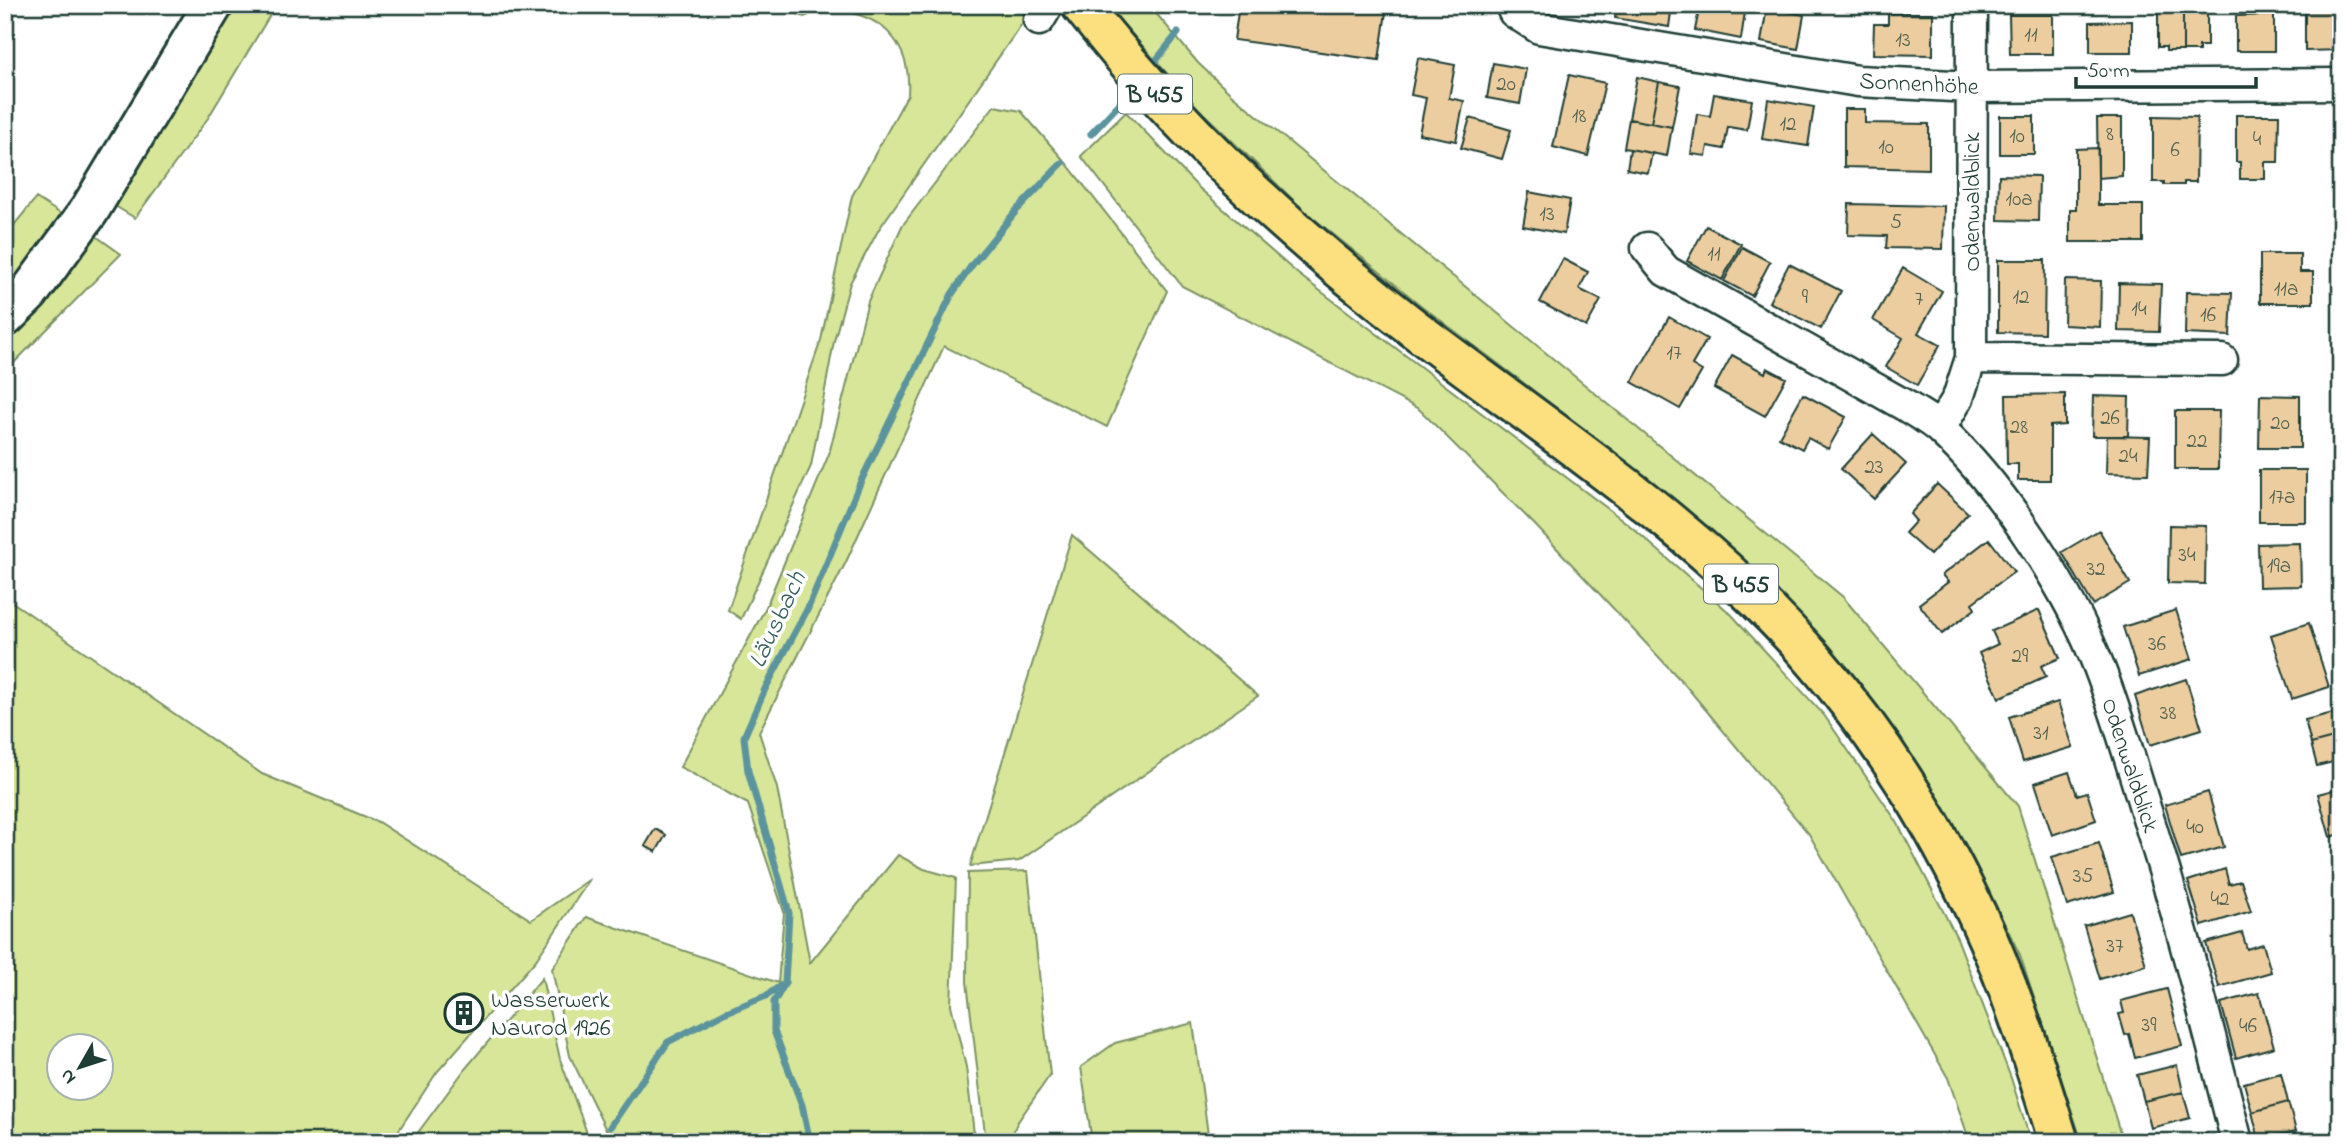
<svg xmlns="http://www.w3.org/2000/svg" width="2346" height="1147" viewBox="0 0 2346 1147" font-family="'Indie Flower',sans-serif">
	<style>
		.green { fill: #d7e699; stroke: #7b9266; stroke-width: 2; fill-rule: evenodd }
		.lines { fill: none; stroke-linecap: round; stroke-linejoin: round }
		.stream { stroke: #5b949e; stroke-width: 7 }
		.building { fill: #eccd9f; stroke: #1f3d34; stroke-width: 2 }
		.minor-casing { stroke: #1f3d34; stroke-width: 35 }
		.secondary-casing { stroke: #1f3d34; stroke-width: 44 }
		.primary-casing { stroke: #1f3d34; stroke-width: 44 }
		.minor { stroke: #fff; stroke-width: 30 }
		.secondary { stroke: #fff; stroke-width: 38 }
		.primary { stroke: #fce080; stroke-width: 38 }
		.labels { text-anchor: middle; stroke-width: 7; stroke-linejoin: round; paint-order: stroke }
		.number-label { font-size: 21px; fill: #52614f }
		.shield { fill: #fff; stroke: #627771; stroke-width: 2 }
		.shield-label { font-size: 23px; font-weight: bold; fill: #1f3d34 }
		.street-label { font-size: 24px; fill: #1f3d34; stroke: #fff }
		.poi-label { font-size: 24px; fill: #1f3d34; stroke: #fff; text-anchor: start }
		.water-label { font-size: 26px; font-style: italic; fill: #386160; stroke: #fff }
	</style>
	<rect width="100%" height="100%" fill="#fff"/>
	<filter id="ink" filterUnits="userSpaceOnUse"><feTurbulence type="fractalNoise" baseFrequency=".0143" numOctaves="2"/><feDisplacementMap in="SourceGraphic" scale="14" xChannelSelector="R" yChannelSelector="G"/><feConvolveMatrix kernelMatrix="1 2 1 2 8 2 1 2 1" color-interpolation-filters="sRGB"/></filter>
	<g filter="url(#ink)">
		<path class="green" d="M234,5H276L208,118L135,218L115,206Z
			M777,5H1035L879,229L850,283L834,341L811,466L741,619L728,610L821,340L852,196L908,94C911,54 893,23 852,13C844,11 834,9 825,10C818,11 811,14 804,17Z
			M1120,5H1149L1198,63L1231,94L1843,597L2018,806L2123,1142H2082L2020,955L1966,845L1902,741L1829,645L1732,550L1611,449L1423,307L1307,213L1198,108L1113,13Z
			M994,106L1021,111L1067,164L1167,291L1107,427L944,346L846,562L759,732L777,788L810,963L898,855L924,869L956,878L951,1005L966,1067L975,1142H799V1132L784,1142H615L605,1128L570,1056L552,969L586,917L778,983L784,912L748,804L680,767L766,607L829,454L868,301L902,226Z
			M1126,112L1198,187L1298,274L1628,524L1731,614L1824,715L1897,822L1957,938L2011,1078L2031,1142H1970L1948,1078L1809,834L1686,686L1534,524L1419,409L1182,286L1081,156Z
			M36,198L61,214L33,260L5,292V236Z
			M96,236L121,254L5,372V343L40,307Z
			M1072,535L1258,696L1019,861L970,866Z
			M5,597L262,774L378,822L531,920L590,879L536,960L437,1072L391,1142H5ZM60,1046H102V1088H60Z
			M1028,871L1050,1075L1017,1123L1009,1142H986L967,982L968,873Z
			M542,978L560,1059L587,1133L594,1142H411L465,1069Z
			M1193,1023L1209,1142H1092L1081,1067L1115,1043Z"/>
		<g class="lines">
			<path class="stream" d="M1150,68L1178,33
				M1091,134L1136,86
				M610,1127L668,1042L724,1013L766,996L782,985
				M810,1142L802,1105L774,1031V1002L785,983L789,913L748,771L744,737L765,689L808,608L860,483L952,294L972,265L1016,211L1062,163"/>
		</g>
		<path class="building" d="M1239,5H1387L1379,60L1234,40Z
			M1617,5H1672L1669,27L1615,18Z
			M1700,5H1746L1741,39L1695,30Z
			M2207,7V46H2199V51H2183V8Z
			M1767,8L1804,15L1798,49L1761,42Z
			M2158,8H2183V51H2166V47H2158Z
			M2305,11H2341V50L2305,51Z
			M1888,13H1933V55L1873,54L1874,24H1888Z
			M2009,15H2053V54H2010Z
			M2274,15V51H2236V16Z
			M2132,21V52H2090V22Z
			M1418,58L1455,65L1449,98L1464,101L1456,141L1419,134L1426,98L1411,95Z
			M1493,63L1526,69L1520,104L1487,98Z
			M1569,75L1605,83L1588,156L1553,147Z
			M1637,77L1659,82L1651,123L1629,119Z
			M1659,82L1680,86L1672,127L1651,123Z
			M1714,94L1752,100L1747,130L1728,127L1724,149L1708,146L1706,156L1691,154L1697,114L1710,116Z
			M1768,99L1814,107L1808,146L1762,139Z
			M1844,109H1865V123L1929,124V169L1844,167Z
			M2236,115H2279L2278,162H2265V179H2240V162H2236Z
			M2000,116H2034V154H2000Z
			M2153,116L2197,117L2196,182H2184V185H2164V182H2153Z
			M1470,118L1511,130L1502,159L1461,148Z
			M2097,118H2122V176L2098,178Z
			M1629,119L1672,127L1667,156L1624,148Z
			M2098,148V205H2143V242H2070V209H2076V149Z
			M1630,149L1652,153L1648,173L1627,169Z
			M1999,175L2039,176L2038,221L1998,220Z
			M1529,192L1570,200L1564,234L1523,226Z
			M1849,204L1944,206L1943,249L1886,248L1887,236L1848,235Z
			M1706,226L1741,244L1722,280L1687,261Z
			M1742,247L1770,262L1752,296L1724,281Z
			M2260,254H2300V272H2313V303H2260Z
			M1563,259L1588,272L1579,289L1601,300L1586,327L1540,302Z
			M1998,260H2045L2044,333L1998,332Z
			M1789,264L1841,291L1821,329L1769,302Z
			M1903,268L1942,291L1918,333L1940,345L1917,385L1886,367L1903,338L1873,320Z
			M2065,280L2101,281L2100,327L2064,325Z
			M2119,283L2161,284L2159,332L2118,331Z
			M2186,292L2232,293L2230,336L2185,334Z
			M1669,317L1707,339L1692,365L1702,371L1680,409L1632,382Z
			M1732,355L1765,373L1767,368L1786,378L1765,416L1714,388Z
			M1803,394L1846,417L1828,449L1808,438L1802,449L1779,437Z
			M2065,394V425L2050,426V480H2018V464H2007L2006,395Z
			M2260,395L2300,396V448H2259Z
			M2093,396L2129,397L2128,436H2092Z
			M2175,411H2219L2218,469H2175Z
			M1873,434L1906,464L1874,499L1841,469Z
			M2107,436L2150,437L2148,474L2106,473Z
			M2259,470H2306V522H2259Z
			M1937,484L1968,513L1930,555L1905,533L1916,521L1910,514Z
			M2169,525L2206,526L2205,584L2168,583Z
			M2099,530L2130,583L2093,605L2062,552Z
			M1989,539L2014,572L1972,603L1975,609L1942,634L1919,604L1948,582L1942,575Z
			M2300,543L2301,586L2259,587L2258,544Z
			M2039,610L2060,658L2041,666L2046,677L1999,698L1979,653L1998,644L1992,631Z
			M2176,610L2192,659L2139,676L2123,627Z
			M2309,623L2329,687L2292,699L2271,635Z
			M2186,679L2202,729L2150,745L2135,696Z
			M2058,702L2073,747L2023,762L2009,717Z
			M2341,711V736L2311,744L2305,720Z
			M2341,736V760L2317,766L2311,744Z
			M2069,772L2077,795L2087,792L2096,820L2052,835L2035,783Z
			M2341,788V834L2330,837L2318,794Z
			M2208,792L2224,847L2181,859L2165,805Z
			M655,829L666,835L656,852L645,846Z
			M2099,843L2114,892L2067,906L2052,857Z
			M2225,869L2229,884L2241,881L2251,911L2202,926L2188,881Z
			M2130,912L2146,965L2100,979L2084,926Z
			M2242,933L2247,949L2263,944L2271,972L2219,987L2206,943Z
			M2167,989L2182,1046L2135,1058L2129,1034L2125,1035L2119,1014L2124,1013L2121,1001Z
			M2259,993L2274,1047L2236,1058L2221,1003Z
			M460,1002L475,1013L467,1024L452,1013Z
			M2177,1065L2183,1092L2144,1101L2137,1075Z
			M2281,1073L2288,1102L2252,1112L2244,1083Z
			M2183,1092L2190,1118L2151,1128L2144,1101Z
			M2288,1102L2296,1131L2259,1140L2252,1112Z
			M2207,1134L2209,1142H2174Z"/>
		<g class="lines">
			<g class="minor-casing">
				<path id="minor" d="M1511,5L1514,12L1539,28L1858,81L1971,87L2341,84
					M1039,20L1048,5
					M1647,248L1666,271L1906,406C1918,414 1931,420 1941,430C2001,485 2070,591 2099,667C2119,719 2134,772 2150,824C2183,929 2210,1035 2237,1142
					M1971,358L2222,360
					M1940,428L1958,398L1971,358L1972,5"/>
			</g>
			<g class="secondary-casing">
				<path id="secondary" d="M5,317L29,293L89,211L213,5"/>
			</g>
			<g class="primary-casing">
				<path id="primary" d="M1081,5C1180,131 1285,228 1411,326C1549,432 1698,527 1813,659C1901,760 1971,884 2016,1010C2032,1054 2045,1098 2059,1142"/>
			</g>
			<use href="#minor" class="minor"/>
			<use href="#secondary" class="secondary"/>
			<use href="#primary" class="primary"/>
		</g>
	</g>
	<defs>
		<g id="building-ring" transform="scale(2.0125)"><circle r="9.5" fill="#fff" stroke="#1f3d34" stroke-width="1.5"/><path d="M-4-6H4V6H1V3H-1V6H-4ZM-2.5-4.3h1.7v1.8h-1.7ZM.8-4.3h1.7v1.8H.8ZM-2.5-1h1.7V.8h-1.7ZM.8-1h1.7V.8H.8Z" fill="#1f3d34"/></g>
	</defs>
	<g fill-rule="evenodd">
		<use href="#building-ring" x="464" y="1013"/>
	</g>
	<g class="labels">
		<g class="number-label">
			<text x="2031" y="41">11</text>
			<text x="1903" y="46">13</text>
			<text x="1506" y="90">20</text>
			<text x="1579" y="122">18</text>
			<text x="1788" y="130">12</text>
			<text x="2110" y="140">8</text>
			<text x="2017" y="142">10</text>
			<text x="2257" y="145">4</text>
			<text x="1886" y="153">10</text>
			<text x="2175" y="156">6</text>
			<text x="2019" y="205">10a</text>
			<text x="1547" y="220">13</text>
			<text x="1896" y="228">5</text>
			<text x="1714" y="260">11</text>
			<text x="2286" y="295">11a</text>
			<text x="1805" y="303">9</text>
			<text x="2021" y="303">12</text>
			<text x="1919" y="305">7</text>
			<text x="2139" y="315">14</text>
			<text x="2208" y="321">16</text>
			<text x="1674" y="359">17</text>
			<text x="2110" y="424">26</text>
			<text x="2280" y="429">20</text>
			<text x="2019" y="433">28</text>
			<text x="2197" y="447">22</text>
			<text x="2128" y="462">24</text>
			<text x="1874" y="473">23</text>
			<text x="2282" y="503">17a</text>
			<text x="2187" y="561">34</text>
			<text x="2279" y="572">19a</text>
			<text x="2096" y="575">32</text>
			<text x="2157" y="650">36</text>
			<text x="2020" y="662">29</text>
			<text x="2168" y="719">38</text>
			<text x="2041" y="739">31</text>
			<text x="2195" y="833">40</text>
			<text x="2083" y="882">35</text>
			<text x="2220" y="905">42</text>
			<text x="2115" y="952">37</text>
			<text x="2149" y="1031">39</text>
			<text x="2248" y="1032">46</text>
		</g>
		<g class="shield">
			<rect x="1118" y="74.5" width="74" height="39" rx="5"/>
			<rect x="1704" y="564.5" width="74" height="39" rx="5"/>
		</g>
		<g class="shield-label">
			<text x="1155" y="102">B 455</text>
			<text x="1741" y="592">B 455</text>
		</g>
		<g class="street-label">
			<text transform="translate(1919 83) rotate(3)" y="8">Sonnenhöhe</text>
			<text transform="translate(1971 202) rotate(-90)" y="8">Odenwaldblick</text>
			<text transform="translate(2131 765) rotate(72)" y="8">Odenwaldblick</text>
		</g>
		<g class="poi-label">
			<text x="491" y="1007">Wasserwerk<tspan x="491" dy="28">Naurod 1926</tspan></text>
		</g>
		<g class="water-label">
			<text transform="translate(776 619) rotate(-65)" y="9">Läusbach</text>
		</g>
	</g>
	<rect width="2346" height="1147" fill="none" stroke="#fff" stroke-width="28"/>
	<rect x="14" y="14" width="2318" height="1119" fill="none" stroke="#1f3d34" stroke-width="2.5" filter="url(#ink)"/>
	<g transform="translate(80 1067) rotate(231)"><circle r="33" fill="#ffffff" stroke="#a5b1ae" stroke-width="2"/>
	<path d="M0-5L12 26L0 18L-12 26Z" fill="#1f3d34"/>
	<text y="-10" font-size="19" font-weight="bold" text-anchor="middle" fill="#1f3d34">N</text>
	</g>
	<path d="M2076 77v10h180v-10" fill="none" stroke="#1f3d34" stroke-width="3.5"/>
	<text x="2087" y="77" font-size="21" fill="#1f3d34" stroke="#ffffff" stroke-width="5" paint-order="stroke">50 m</text>
</svg>
